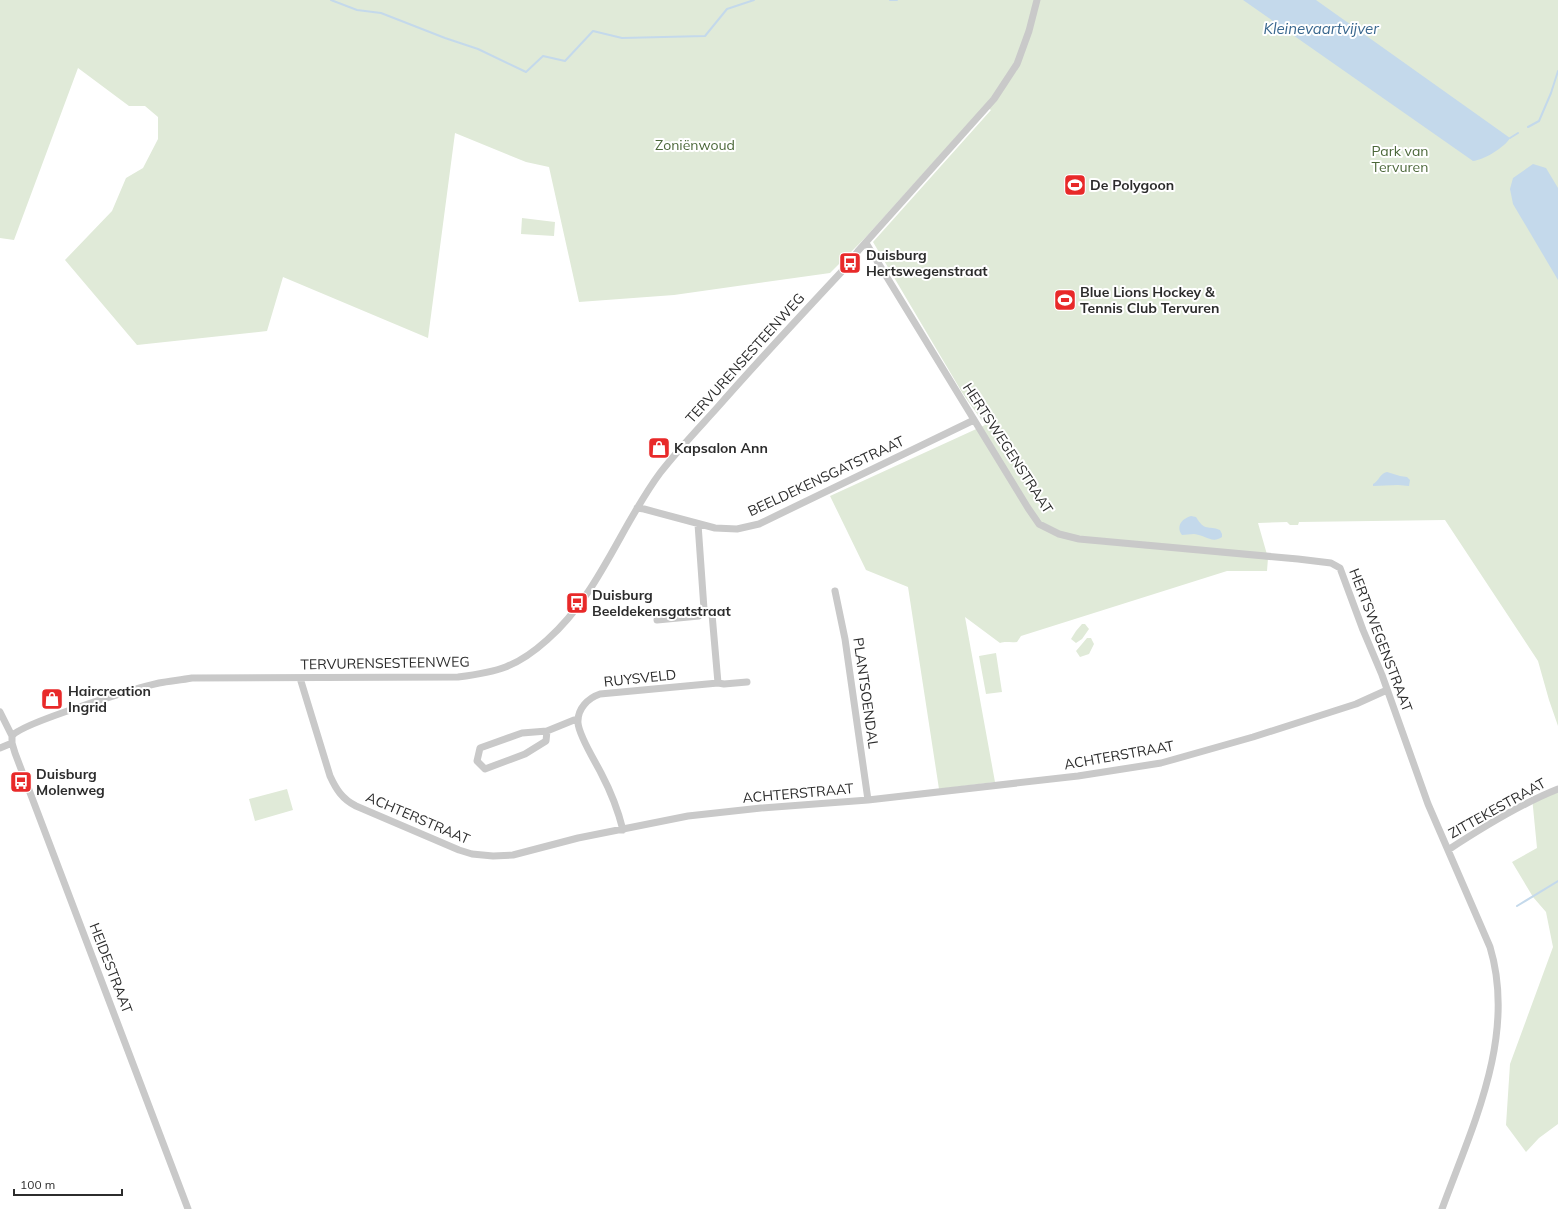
<svg xmlns="http://www.w3.org/2000/svg" width="1558" height="1209" viewBox="0 0 1558 1209" font-family="Mulish,sans-serif">
	<style>
		.green { fill: #e0ead8 }
		.water { fill: #c4d9eb }
		.lines { fill: none; stroke-linecap: round; stroke-linejoin: round }
		.stream { stroke: #c4d9eb; stroke-width: 2 }
		.minor { stroke: #c9c9c9; stroke-width: 7 }
		.labels { text-anchor: middle; stroke-width: 4; stroke-linejoin: round; paint-order: stroke }
		.park-label { font-size: 14px; fill: #4b6739; stroke: #fff }
		.poi-label { font-size: 14px; font-weight: bold; fill: #2c2c2c; stroke: #fff; text-anchor: start }
		.street-label { font-size: 14px; fill: #2c2c2c; stroke: #fff }
		.water-label { font-size: 15px; font-style: italic; fill: #39678e; stroke: #fff }
	</style>
	<rect width="100%" height="100%" fill="#fff"/>
	<path class="green" d="M0,0H1558V726L1549,700L1538,661L1445,520L1299,522L1298,525H1290L1287,522L1258,523L1268,558L1267,571H1227L1021,636L1017,642C1010,643 1006,641 1000,643L965,617L995,782L939,789L908,587L866,570L830,496L985,425L963,394L873,242L991,110L984,106L865,238L830,273L674,295L579,302L549,167L526,162L455,133L428,338L283,277L267,331L137,345L65,260L112,211L126,178L143,168L158,139V117L145,106H129L78,68L14,240L0,238Z
		M522,218L555,222L554,236L521,234Z
		M1082,624H1085L1089,629L1082,639L1076,643L1071,639L1076,631Z
		M1087,638H1091L1094,644L1089,654L1080,657L1076,651Z
		M996,653L1002,692L986,694L979,656Z
		M1558,787V1124L1539,1138L1526,1152L1506,1125L1510,1064L1553,947L1546,912L1533,897L1512,862L1537,848L1532,797Z
		M287,789L293,810L255,821L249,799Z"/>
	<path class="water" d="M1243,0H1316L1510,138C1505,147 1484,160 1473,161Z
		M1533,164L1546,168L1558,188V280L1513,204L1510,189L1513,178Z
		M1387,472L1400,476L1407,477L1410,480L1409,486L1398,485L1373,486V484C1379,481 1380,473 1387,472Z
		M1191,516L1196,517C1205,532 1208,525 1220,530L1222,534V537C1212,544 1205,535 1194,534C1190,534 1186,535 1182,535C1175,526 1183,518 1191,516Z"/>
	<g class="lines">
		<path class="stream" d="M331,0L357,10L381,13L445,38L478,49L526,72L543,56L565,61L593,31L622,38L705,36L727,9L754,0
			M890,0H897
			M1528,127L1539,121L1551,93L1558,71
			M1510,138L1518,133
			M1517,906L1558,881"/>
		<path class="minor" d="M866,243L1028,508L1039,524L1059,534L1079,539L1298,559L1331,563L1340,568L1363,630L1382,675L1428,804L1490,947C1517,1036 1472,1127 1442,1209
			M637,508L644,509L715,528L737,529L759,524L974,420
			M835,591L845,639L868,800
			M657,620L699,616L704,609
			M300,678L330,776C336,789 342,799 356,806L459,850L472,854L493,856L513,855L578,838L688,816L761,808L868,800L1078,776L1161,763L1253,737L1356,704L1387,690
			M718,683L724,684L747,682
			M0,712L12,736
			M547,731L546,741L525,754L485,769L477,761L480,748L522,733L547,731L574,720H578
			M12,736C21,723 137,688 159,683C170,681 181,680 192,678L458,677C498,672 517,667 547,640C599,594 620,527 660,473C677,451 697,430 716,409C758,361 802,314 846,267L858,251L994,99L1017,64L1029,31L1037,0
			M12,736V743L15,753L188,1209
			M0,748L12,743
			M623,830C618,810 611,792 601,773C595,761 579,736 578,723C577,709 588,698 600,694L718,683L712,614L704,609L698,524
			M1448,850C1483,827 1520,804 1558,789"/>
	</g>
	<defs>
		<g id="stadium-square" transform="scale(1.15)"><rect x="-9" y="-9" width="18" height="18" rx="4" fill="#e82929" stroke="#fff"/><path d="M0-5a6.5 5 0 1 0 0 10a6.5 5 0 1 0 0-10ZM-3.5-1.8h7v3.6h-7Z" fill="#fff"/></g>
		<g id="bus-square" transform="scale(1.15)"><rect x="-9" y="-9" width="18" height="18" rx="4" fill="#e82929" stroke="#fff"/><path d="M-5-6H5V4H4V6H2V4H-2V6H-4V4H-5ZM-3.5-4V0h7V-4ZM-3.5 1.2v1.5H-2V1.2ZM2 1.2v1.5H3.5V1.2Z" fill="#fff"/></g>
		<g id="shop-square" transform="scale(1.15)"><rect x="-9" y="-9" width="18" height="18" rx="4" fill="#e82929" stroke="#fff"/><path d="M-5-2.5h2.3a2.7 3.5 0 0 1 5.4 0H5L5.5 6h-11ZM-1.5-2.5h3a1.5 2.3 0 0 0-3 0Z" fill="#fff"/></g>
	</defs>
	<g fill-rule="evenodd">
		<use href="#stadium-square" x="1075" y="185"/>
		<use href="#bus-square" x="850" y="263"/>
		<use href="#stadium-square" x="1065" y="300"/>
		<use href="#shop-square" x="659" y="448"/>
		<use href="#bus-square" x="577" y="603"/>
		<use href="#shop-square" x="52" y="699"/>
		<use href="#bus-square" x="21" y="782"/>
	</g>
	<g class="labels">
		<g class="park-label">
			<text x="695" y="150">Zoniënwoud</text>
			<text x="1400" y="156">Park van<tspan x="1400" dy="16">Tervuren</tspan></text>
		</g>
		<g class="poi-label">
			<text x="1090" y="190">De Polygoon</text>
			<text x="866" y="260">Duisburg<tspan x="866" dy="16">Hertswegenstraat</tspan></text>
			<text x="1080" y="297">Blue Lions Hockey &amp;<tspan x="1080" dy="16">Tennis Club Tervuren</tspan></text>
			<text x="674" y="453">Kapsalon Ann</text>
			<text x="592" y="600">Duisburg<tspan x="592" dy="16">Beeldekensgatstraat</tspan></text>
			<text x="68" y="696">Haircreation<tspan x="68" dy="16">Ingrid</tspan></text>
			<text x="36" y="779">Duisburg<tspan x="36" dy="16">Molenweg</tspan></text>
		</g>
		<g class="street-label">
			<text transform="translate(745 358) rotate(-48)" y="5">TERVURENSESTEENWEG</text>
			<text transform="translate(1008 448) rotate(57)" y="5">HERTSWEGENSTRAAT</text>
			<text transform="translate(826 476) rotate(-25)" y="5">BEELDEKENSGATSTRAAT</text>
			<text transform="translate(1381 640) rotate(69)" y="5">HERTSWEGENSTRAAT</text>
			<text transform="translate(385 663) rotate(-1)" y="5">TERVURENSESTEENWEG</text>
			<text transform="translate(640 678) rotate(-6)" y="5">RUYSVELD</text>
			<text transform="translate(866 693) rotate(82)" y="5">PLANTSOENDAL</text>
			<text transform="translate(1119 755) rotate(-10)" y="5">ACHTERSTRAAT</text>
			<text transform="translate(798 793) rotate(-5)" y="5">ACHTERSTRAAT</text>
			<text transform="translate(1497 808) rotate(-29)" y="5">ZITTEKESTRAAT</text>
			<text transform="translate(418 818) rotate(23)" y="5">ACHTERSTRAAT</text>
			<text transform="translate(111 968) rotate(69)" y="5">HEIDESTRAAT</text>
		</g>
		<g class="water-label">
			<text x="1321" y="34">Kleinevaartvijver</text>
		</g>
	</g>
	<path d="M14 1189v6h108v-6" fill="none" stroke="#2c2c2c" stroke-width="2"/>
	<text x="20" y="1189" font-size="12" fill="#2c2c2c" stroke="#ffffff" stroke-width="3" paint-order="stroke">100 m</text>
</svg>
